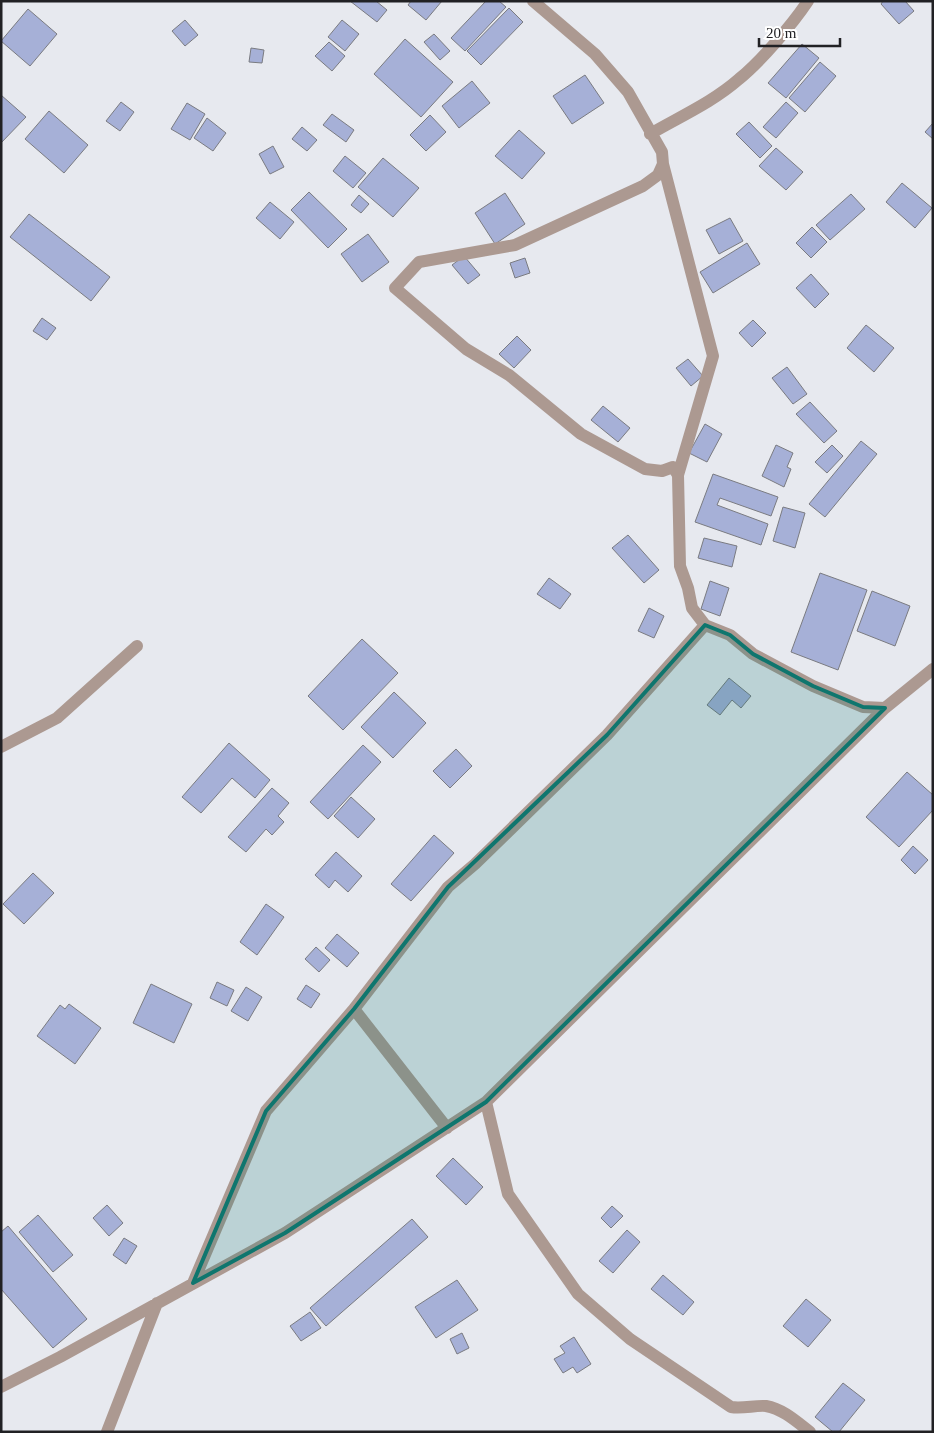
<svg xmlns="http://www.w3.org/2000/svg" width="934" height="1433" viewBox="0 0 934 1433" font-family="Georgia,serif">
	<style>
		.building { fill: #a6b0d7; stroke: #7a7b81 }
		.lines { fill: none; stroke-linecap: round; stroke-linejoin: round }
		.street { stroke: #ac9991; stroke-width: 12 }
		.marked { fill: #0f766e; fill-opacity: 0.2; stroke: #0f766e; stroke-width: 4; stroke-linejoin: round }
	</style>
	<rect width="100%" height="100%" fill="#e7e9ef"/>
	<path class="building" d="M350,1H376L387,10L377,22Z
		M411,1H442L426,20L408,5Z
		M486,1H499L506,7L465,51L451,38Z
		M883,1H905L914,11L899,24L881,4Z
		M509,8L523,22L481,65L467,51Z
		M28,9L57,34L30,66L1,41Z
		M185,20L198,35L185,46L172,31Z
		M342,20L359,34L345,51L328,37Z
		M434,34L450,51L440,60L424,42Z
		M405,39L453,82L421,117L374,74Z
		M329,42L345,56L332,71L315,56Z
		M802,44L819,58L786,98L768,83Z
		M251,48L264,50L262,63L249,62Z
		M820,62L836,76L805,112L789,98Z
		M585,75L604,103L572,124L553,96Z
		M472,81L490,103L459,128L442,106Z
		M1,95L26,117L1,143Z
		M121,102L134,112L120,131L106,121Z
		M786,102L798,113L776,138L763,127Z
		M187,103L205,114L190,140L171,129Z
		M49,111L88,145L64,173L25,139Z
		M332,114L354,130L346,142L323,125Z
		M430,115L446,132L426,151L410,135Z
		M207,118L226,133L213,151L194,138Z
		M749,122L772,146L760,158L736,134Z
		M933,123V139L925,132Z
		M302,127L317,140L307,151L292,139Z
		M519,130L545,153L522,179L495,156Z
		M273,146L284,167L270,174L259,154Z
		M776,148L803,172L786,190L759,166Z
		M345,156L366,173L353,188L333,171Z
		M383,158L419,188L393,217L358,187Z
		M902,183L932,208L915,228L886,202Z
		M309,192L347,229L328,248L291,210Z
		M505,193L525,224L495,244L475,213Z
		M851,194L865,209L830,240L816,225Z
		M359,195L369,204L361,213L351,205Z
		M270,202L294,222L280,239L256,218Z
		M29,214L110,277L91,301L10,237Z
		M730,218L743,241L719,254L706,230Z
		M812,227L827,242L811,258L796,243Z
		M368,234L389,262L362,282L341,254Z
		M747,243L760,264L713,293L700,272Z
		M464,256L480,275L468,284L452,265Z
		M525,258L530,273L515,278L510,263Z
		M811,274L829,294L815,308L796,288Z
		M42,318L56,328L47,340L33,331Z
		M753,320L766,333L752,347L739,333Z
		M866,325L894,348L874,372L847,348Z
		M517,336L531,350L514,368L499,354Z
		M688,359L703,376L691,386L676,368Z
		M787,367L807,394L793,404L772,378Z
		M810,402L837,431L824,443L796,414Z
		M603,406L630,428L618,442L591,420Z
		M705,424L722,434L707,462L689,453Z
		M861,441L877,454L825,517L809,504Z
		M776,445L793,453L787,467L791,469L784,487L762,476Z
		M832,445L843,456L827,473L815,462Z
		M713,474L778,497L771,516L720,498L717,505L768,524L761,545L695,522Z
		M783,507L805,513L795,548L773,541Z
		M628,535L659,570L644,583L612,548Z
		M704,538L737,546L732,567L698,558Z
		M820,573L867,590L838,670L791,652Z
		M549,578L571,594L560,609L537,594Z
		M710,581L729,588L720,616L701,609Z
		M872,591L910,606L895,646L857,631Z
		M649,608L664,616L654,638L638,631Z
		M362,639L398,673L343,730L308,696Z
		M729,678L751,696L741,708L732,700L720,715L707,705Z
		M394,692L426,723L393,758L361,727Z
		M229,743L270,780L255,798L232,778L201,813L182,797Z
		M363,745L381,762L328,819L310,802Z
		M456,749L472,766L450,788L433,771Z
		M907,772L933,795V810L899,847L866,817Z
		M272,788L289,803L278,816L284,822L272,835L266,829L246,852L228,837Z
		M351,797L375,819L358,838L334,816Z
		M434,835L454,853L411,901L391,884Z
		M913,846L928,860L915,874L901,860Z
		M336,852L362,876L348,892L335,880L329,888L315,875Z
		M33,873L54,893L24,924L3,904Z
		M266,904L284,917L257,955L240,942Z
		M337,934L359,953L347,967L325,948Z
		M316,947L330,960L319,972L305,959Z
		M217,982L234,990L227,1006L210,998Z
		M151,984L192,1004L174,1043L133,1023Z
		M306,985L320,994L311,1008L297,999Z
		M246,987L262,997L248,1021L231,1011Z
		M69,1004L101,1028L75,1064L37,1036L60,1005L65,1009Z
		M453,1158L483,1187L466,1205L436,1176Z
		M107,1205L123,1223L109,1236L93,1218Z
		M612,1206L623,1216L611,1228L601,1218Z
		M38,1215L73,1255L53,1272L19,1232Z
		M412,1219L428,1237L326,1326L310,1308Z
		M8,1226L87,1319L53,1348L1,1289V1232Z
		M627,1230L640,1242L613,1273L599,1261Z
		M124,1238L137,1246L126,1264L113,1255Z
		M663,1275L694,1302L683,1315L651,1289Z
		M457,1280L478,1310L436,1338L415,1307Z
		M806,1299L831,1320L808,1347L783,1326Z
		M310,1312L321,1328L301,1341L290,1326Z
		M462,1333L469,1348L457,1354L450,1339Z
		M574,1337L591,1364L577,1373L573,1367L563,1373L554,1359L565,1353L560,1346Z
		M843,1383L865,1400L839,1432H833L815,1417Z"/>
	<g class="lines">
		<path class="street" d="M533,1L595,54L628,92L662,152L663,164L658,175L643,186L515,245L419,262L395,288L466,349L509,375L581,434L645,469L662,471L673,467L678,475L680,566L688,588L692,608L705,625L730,635L753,654L813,686L863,707L885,708
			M650,134C679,117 713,102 739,79C761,61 792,25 808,1
			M663,164L713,356L678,475
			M1,747L57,718L137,646
			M354,1009L447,1128
			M193,1283L266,1111L354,1009L448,887L475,864L607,735L705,625
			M1,1387L60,1357L285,1233L486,1102
			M107,1432L157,1303
			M810,1432C797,1422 783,1409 766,1406C755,1405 743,1409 731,1407L630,1339L578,1294L508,1194L486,1102L885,708L933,669"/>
	</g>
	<path class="marked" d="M705,625L730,635L753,654L813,686L863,707L885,708L486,1102L285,1233L193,1283L266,1111L354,1009L448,887L607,735Z"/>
	<rect width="934" height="1433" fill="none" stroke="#212124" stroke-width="5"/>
	<path d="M759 38v8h81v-8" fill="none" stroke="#212124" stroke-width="2.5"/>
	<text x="766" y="38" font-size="15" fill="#212124" stroke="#ffffff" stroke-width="4" paint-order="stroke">20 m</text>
</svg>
